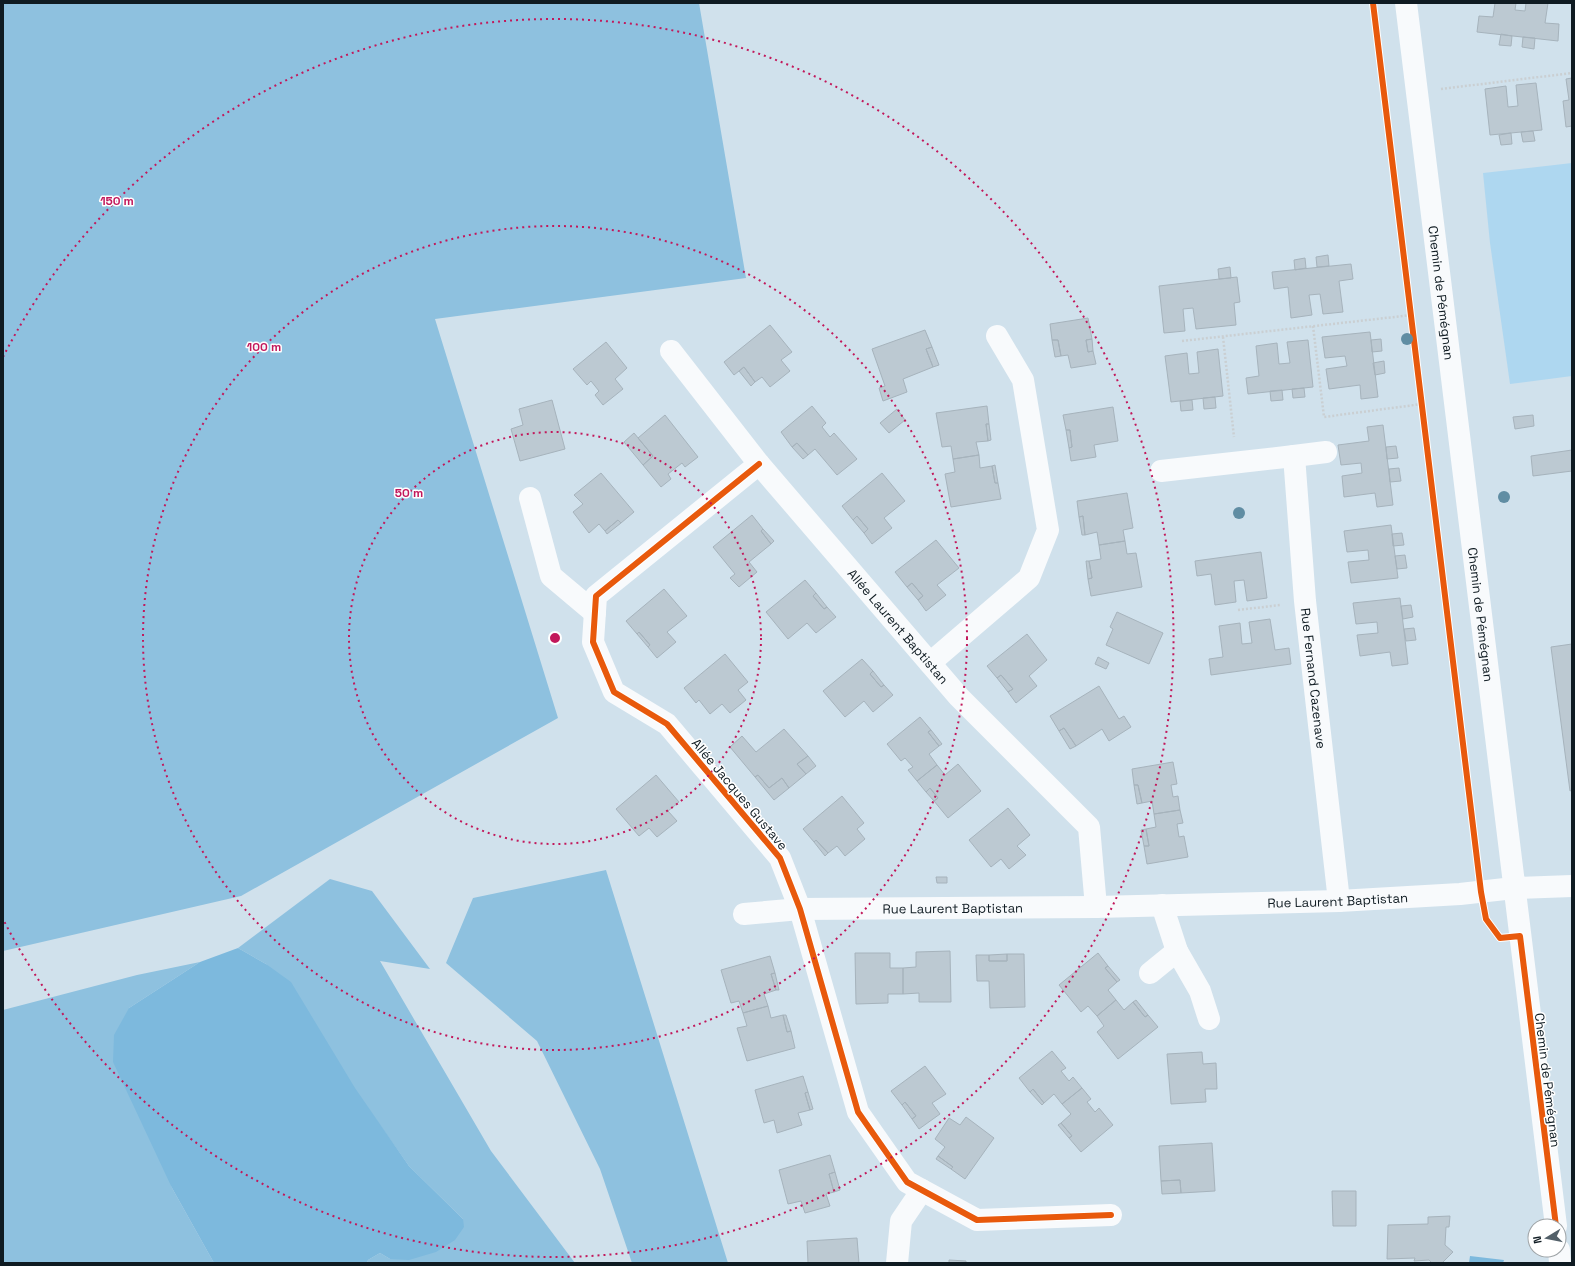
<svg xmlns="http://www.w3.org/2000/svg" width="1575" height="1266" viewBox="0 0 1575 1266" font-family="'Space Grotesk',sans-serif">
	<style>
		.green { fill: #aed7f0 }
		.forest { fill: #8ec1df }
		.water { fill: #7db9dd }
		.building { fill: #bcc9d2; stroke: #a6b3bc }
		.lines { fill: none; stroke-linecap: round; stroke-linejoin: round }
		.path { stroke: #cacfd2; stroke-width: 2.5; stroke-dasharray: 2 2; stroke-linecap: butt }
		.minor { stroke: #f8fafc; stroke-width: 22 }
		.cycleway-casing { stroke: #fff; stroke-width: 8 }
		.cycleway { stroke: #e8590c; stroke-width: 6 }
		.tree { fill: #608da3 }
		.ring { fill: none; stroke: #c2185b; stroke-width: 2; stroke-dasharray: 2 4 }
		.labels { text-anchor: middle; stroke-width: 3; stroke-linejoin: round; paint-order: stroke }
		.street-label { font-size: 13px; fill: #0f1b22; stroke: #fff }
		.centre { fill: #c2185b; stroke: #fff; stroke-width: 2 }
		.ring-label { font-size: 12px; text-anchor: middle; font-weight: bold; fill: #c2185b; stroke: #fff; stroke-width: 3; stroke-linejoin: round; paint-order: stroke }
	</style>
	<rect width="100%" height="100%" fill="#d0e1ec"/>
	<path class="green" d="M1572,163V376L1510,384L1490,243L1483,173Z"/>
	<path class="forest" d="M3,3H699L746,278L435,319L558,718L241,896L3,951Z
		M606,870L728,1263H632L600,1169L537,1041L446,963L473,898Z
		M330,879L372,891L430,969L380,961L491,1151L575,1263H367L368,1260L380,1253L390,1259L463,1219L409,1166L266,964L238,948Z
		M200,962L129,1008L172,1188L214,1263H3V1010L137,975Z"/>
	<path class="water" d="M238,948L266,964L291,982L355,1088L409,1166L463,1219L464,1227L455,1240L436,1252L409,1260L390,1259L380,1253L368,1260L367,1263H214L172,1188L113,1062L114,1035L129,1008L200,962Z
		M1470,1256L1504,1260L1503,1263H1469Z"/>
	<path class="building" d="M1495,3H1516L1515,10L1525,11L1526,3H1548L1545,23L1559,24L1558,41L1477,32L1479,16L1493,17Z
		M1501,34L1512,36L1511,46L1499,45Z
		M1523,37L1535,38L1534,49L1522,47Z
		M1572,78V126L1566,127L1563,101L1569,100L1566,79Z
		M1536,83L1542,130L1490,135L1485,89L1506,86L1508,107L1518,106L1516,85Z
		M1533,131L1535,141L1523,142L1521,132Z
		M1511,133L1512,144L1501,145L1499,135Z
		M1328,255L1329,266L1317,267L1316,257Z
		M1305,258L1306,268L1295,270L1294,260Z
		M1351,264L1353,279L1339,281L1343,312L1323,314L1320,294L1309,295L1312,315L1291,318L1288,287L1274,289L1272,272Z
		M1230,267L1231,278L1219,279L1218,269Z
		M1237,277L1240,302L1234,303L1236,325L1196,329L1193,308L1183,309L1185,331L1164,333L1159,286Z
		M1088,318L1092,339L1086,340L1088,352L1093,351L1096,364L1071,368L1068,355L1061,356L1058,340H1052L1050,324Z
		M770,325L792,352L781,360L790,371L770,387L762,377L755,382L744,367L734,375L724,362Z
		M925,330L932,347L926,349L933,367L903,379L907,392L883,401L879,388L885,386L872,349Z
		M1370,332L1378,397L1361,399L1360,385L1329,389L1326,369L1347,366L1345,356L1325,358L1322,337Z
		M1092,339L1093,351L1088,352L1086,340Z
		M1381,339L1382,351L1372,352L1371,340Z
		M1052,340H1058L1061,356L1055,357Z
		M1308,340L1313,387L1248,394L1246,378L1259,376L1256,346L1277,343L1279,364L1290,363L1287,342Z
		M606,342L627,368L615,379L623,389L603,405L595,395L599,391L591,381L587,385L573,369Z
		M932,347L939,365L933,367L926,349Z
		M1218,349L1223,396L1171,402L1165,356L1187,353L1189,374L1199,373L1197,352Z
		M1384,361L1385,373L1375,375L1373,363Z
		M744,367L755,382L751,386L739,371Z
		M1304,388L1305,397L1293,398L1292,389Z
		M1282,390L1283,400L1271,401L1270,391Z
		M1215,397L1216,408L1204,409L1203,398Z
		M552,400L565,449L520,461L511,429L523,425L519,409Z
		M1192,400L1193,410L1181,411L1180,401Z
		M812,406L826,423L822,427L830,437L834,433L857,459L837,475L815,449L808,455L797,443L792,447L781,432Z
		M987,406L989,424H986L988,441L976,442L979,455L953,459L951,446L942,447L936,413Z
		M1113,407L1118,441L1094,445L1096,457L1071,461L1069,448L1072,447L1070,430H1066L1063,415Z
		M897,409L905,420L889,433L880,423Z
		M665,415L698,457L685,467L682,463L668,474L671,479L661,487L643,465L653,456L638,438Z
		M1533,415L1534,426L1515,429L1513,417Z
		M986,424H989L991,440L988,441Z
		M1383,425L1393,505L1377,507L1375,493L1344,497L1342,476L1362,473L1361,463L1341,465L1338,445L1369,441L1367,427Z
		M1066,430H1070L1072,447L1069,448Z
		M634,433L653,456L643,465L624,442Z
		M797,443L808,455L803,459L792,447Z
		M1396,446L1398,458L1387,459L1386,447Z
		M1572,450V471L1533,476L1531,456Z
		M979,455L980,468L992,466L995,483H998L1001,499L951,507L945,474L955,472L953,459Z
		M995,465L998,483H995L992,466Z
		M1399,468L1401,481L1390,482L1389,469Z
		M601,473L634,512L621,523L618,520L605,531L599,524L589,533L573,512L583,504L574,495Z
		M882,473L905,501L884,518L892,528L872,544L864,533L868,529L857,516L853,520L842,506Z
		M1127,493L1133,528L1123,530L1125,541L1099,545L1097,532L1085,535L1083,516L1079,517L1077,501Z
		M752,515L763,529L761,531L771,544L749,562L757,572L739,587L730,578L735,574L713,547Z
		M857,516L868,529L864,533L853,520Z
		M1083,516L1085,535H1082L1079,517Z
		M618,520L621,523L607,534L605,531Z
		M1391,525L1398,578L1351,583L1348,562L1369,560L1368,550L1347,552L1344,531Z
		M763,529L774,541L771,544L761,531Z
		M1402,533L1404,545L1393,546L1392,534Z
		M936,540L959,568L937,585L946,595L926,611L918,600L923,596L912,583L907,587L895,572Z
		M1125,541L1127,554L1136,553L1142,587L1091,596L1088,579L1092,578L1089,561L1101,559L1099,545Z
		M1261,552L1267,598L1247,601L1244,580L1234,581L1236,602L1215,605L1211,574L1197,576L1195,561Z
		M1405,555L1407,568L1397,569L1395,556Z
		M1086,561H1089L1092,578L1088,579Z
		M805,580L816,593L813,596L824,609L827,607L836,617L816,633L807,623L788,639L766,612Z
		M912,583L923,596L918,600L907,587Z
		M664,589L687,616L667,632L676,642L657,658L648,647L650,645L639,632L637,634L626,621Z
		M816,593L827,607L824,609L813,596Z
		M1400,598L1408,664L1392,666L1390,652L1360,656L1357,635L1378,633L1377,622L1356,624L1353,603Z
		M1411,605L1413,617L1403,619L1401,606Z
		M1117,612L1163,633L1149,664L1106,645L1113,629L1110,627Z
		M1270,619L1275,650L1289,648L1291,664L1211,675L1209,659L1223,657L1219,626L1240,623L1242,644L1252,643L1249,622Z
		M1414,628L1416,640L1406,641L1404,629Z
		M639,632L650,645L648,647L637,634Z
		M1027,634L1047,660L1029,676L1037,686L1016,703L1008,692L1013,689L1001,675L997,678L987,666Z
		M1572,644V790L1570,791L1551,647Z
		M725,654L748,682L738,690L746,700L730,713L722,704L710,714L699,700L696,703L684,688Z
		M1098,657L1109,663L1106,669L1095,664Z
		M862,659L873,671L870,674L881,687L884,685L893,695L873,712L864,701L845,717L823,691Z
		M873,671L884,685L881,687L870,674Z
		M1001,675L1013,689L1008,692L997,678Z
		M1099,686L1119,719L1124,716L1131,727L1109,741L1102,729L1076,746L1064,728L1059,731L1050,716Z
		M920,717L931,730L928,732L939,746L929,754L937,765L917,781L908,770L913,767L905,758L901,761L887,744Z
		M1064,728L1076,746L1070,749L1059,731Z
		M784,729L808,756L797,764L806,774L789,788L782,778L769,788L758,775L755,777L730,747L742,736L756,752Z
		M931,730L942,744L939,746L928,732Z
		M808,756L816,766L806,774L797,764Z
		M1173,762L1177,784L1171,785L1173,797L1178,796L1180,810L1154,814L1152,801L1142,803L1138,785H1134L1132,769Z
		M958,764L981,791L948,818L934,801L938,798L930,788L926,792L917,781L937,765L945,775Z
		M656,775L679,802L668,811L677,821L657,837L649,828L639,836L616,809Z
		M758,775L769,788L782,778L789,788L774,800L755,777Z
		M1134,785H1138L1142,803L1137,804Z
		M930,788L938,798L934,801L926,792Z
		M842,796L864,823L857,829L865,839L845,856L837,846L828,853L816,840L814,842L803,829Z
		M1008,808L1030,835L1017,846L1026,855L1009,869L1001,859L991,867L969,840Z
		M1180,810L1183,823L1177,824L1179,837L1184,836L1188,857L1147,864L1144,846H1149L1146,829L1156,827L1154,814Z
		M1146,829L1149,846H1144L1141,830Z
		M816,840L828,853L825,856L814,842Z
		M936,877H947V883H937Z
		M950,951L951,1002H919V993L903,994V968L916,967V952Z
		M855,953H890V968H903V994H888V1003L856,1004Z
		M1098,953L1108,966L1105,968L1117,982L1108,990L1116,1000L1097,1016L1088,1006L1081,1012L1059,985Z
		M1007,954H1024L1025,1007L990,1008L989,981H977L976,955H989V961H1007Z
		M1007,954V961H989V955Z
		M770,956L775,973L771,974L776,990L764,994L768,1006L743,1013L739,1001L731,1003L721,970Z
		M1108,966L1120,980L1117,982L1105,968Z
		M775,973L779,990H776L771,974Z
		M1116,1000L1124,1010L1133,1002L1145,1017L1148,1015L1158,1027L1118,1059L1097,1032L1104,1026L1097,1016Z
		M1136,1000L1148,1015L1145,1017L1133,1002Z
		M768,1006L771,1018L783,1015L787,1032L791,1031L795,1048L747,1061L737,1028L747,1026L743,1013Z
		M783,1015H786L791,1031L787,1032Z
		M1052,1051L1066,1068L1061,1071L1069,1081L1073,1077L1082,1088L1062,1104L1054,1094L1044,1103L1033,1089L1030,1092L1019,1078Z
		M1202,1052L1203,1064L1216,1063L1217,1089H1205L1206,1102L1171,1104L1167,1054Z
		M925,1066L946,1094L932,1103L940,1114L919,1129L912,1119L916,1116L905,1102L902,1105L891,1091Z
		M803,1076L808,1092L805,1093L810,1110L798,1113L802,1125L777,1133L774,1120L764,1123L755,1090Z
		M1082,1088L1091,1099L1087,1102L1095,1112L1099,1108L1113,1125L1081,1152L1069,1138L1072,1136L1061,1123L1071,1114L1062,1104Z
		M1033,1089L1044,1103L1042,1105L1030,1092Z
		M808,1092L813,1109L810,1110L805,1093Z
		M905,1102L916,1116L912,1119L902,1105Z
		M966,1117L994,1138L965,1179L951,1169L953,1167L938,1156L945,1147L935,1139L949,1118L960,1125Z
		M1061,1123L1072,1136L1069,1138L1058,1125Z
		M1212,1143L1215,1191L1181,1193L1180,1180L1161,1181L1159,1146Z
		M830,1155L835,1172L829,1174L834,1192L826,1194L830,1206L805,1213L801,1201L788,1204L779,1170Z
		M938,1156L953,1167L951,1169L936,1159Z
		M835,1172L840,1190L834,1192L829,1174Z
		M1180,1180L1181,1193L1162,1194L1161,1181Z
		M1332,1191H1356V1226H1333Z
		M1450,1216L1449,1227H1446L1445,1245L1453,1252L1442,1263H1432L1429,1260L1414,1261L1415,1258L1387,1259L1388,1225L1428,1224V1217Z
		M857,1238L859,1263H808L807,1241Z
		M949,1260L966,1261V1263H949Z"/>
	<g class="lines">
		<path class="path" d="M1441,89L1572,73
			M1313,326L1324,417L1422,404
			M1223,337L1234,437
			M1182,341L1412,315
			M1238,610L1280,605"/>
		<g class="minor">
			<path id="s1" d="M1406,3L1556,1226"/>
			<path id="s2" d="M671,351L759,464L959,697L1089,827L1096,907"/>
			<path d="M1294,456L1326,452"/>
			<path d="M759,464L596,596L593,642L614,692L667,724L780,858L800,909L858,1112L907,1182L977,1220L1111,1215"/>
			<path id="s3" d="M1161,471L1294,456L1305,601L1339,901"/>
			<path d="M530,498L551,576L595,613"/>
			<path d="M930,663L1029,578L1048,530L1023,380L997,336"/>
			<path d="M1162,905L1177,951L1200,991L1209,1019"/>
			<path id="s4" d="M744,914L800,909L1096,907L1339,901L1460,894L1514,888L1572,886"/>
			<path d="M1150,973L1177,951"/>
			<path d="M1559,1250L1560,1263"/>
			<path d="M897,1263L901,1221L922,1190"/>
		</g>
		<g class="cycleway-casing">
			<path id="cycleway" d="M1373,3L1481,892L1486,919L1500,938L1520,936L1556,1226
				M759,464L596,596L593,642L614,692L667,724L780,858L800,909L858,1112L907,1182L977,1220L1111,1215"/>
		</g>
		<use href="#cycleway" class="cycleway"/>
	</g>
	<g class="tree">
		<circle cx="1407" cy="339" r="6"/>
		<circle cx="1504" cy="497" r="6"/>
		<circle cx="1239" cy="513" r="6"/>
	</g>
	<g class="ring">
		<circle cx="555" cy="638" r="206"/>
		<circle cx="555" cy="638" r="412"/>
		<path d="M3 357A619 619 0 1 1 3 919"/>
	</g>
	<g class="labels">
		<g class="street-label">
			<text dy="5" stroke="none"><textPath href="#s1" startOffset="292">Chemin de Pémégnan</textPath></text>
			<text dy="5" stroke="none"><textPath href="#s1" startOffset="616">Chemin de Pémégnan</textPath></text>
			<text dy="5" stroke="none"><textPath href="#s2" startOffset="357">Allée Laurent Baptistan</textPath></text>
			<text dy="5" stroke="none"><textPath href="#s3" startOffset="357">Rue Fernand Cazenave</textPath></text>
			<text transform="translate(740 794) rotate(50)" y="5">Allée Jacques Gustave</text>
			<text dy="5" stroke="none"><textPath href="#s4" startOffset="594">Rue Laurent Baptistan</textPath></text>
			<text dy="5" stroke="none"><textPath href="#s4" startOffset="209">Rue Laurent Baptistan</textPath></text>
			<text transform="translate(1548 1080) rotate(83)" y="5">Chemin de Pémégnan</text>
		</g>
	</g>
	<circle cx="555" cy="638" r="6" class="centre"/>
	<g class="ring-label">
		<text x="117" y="205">150 m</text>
		<text x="264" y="351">100 m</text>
		<text x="409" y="497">50 m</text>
	</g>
	<rect width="1575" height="1266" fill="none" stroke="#0f1b22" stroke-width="8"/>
	<g transform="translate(1547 1238) rotate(260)"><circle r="19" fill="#ffffff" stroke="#9fa4a7"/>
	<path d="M0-3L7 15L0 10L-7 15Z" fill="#536069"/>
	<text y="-6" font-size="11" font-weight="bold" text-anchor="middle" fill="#0f1b22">N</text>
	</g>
</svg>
